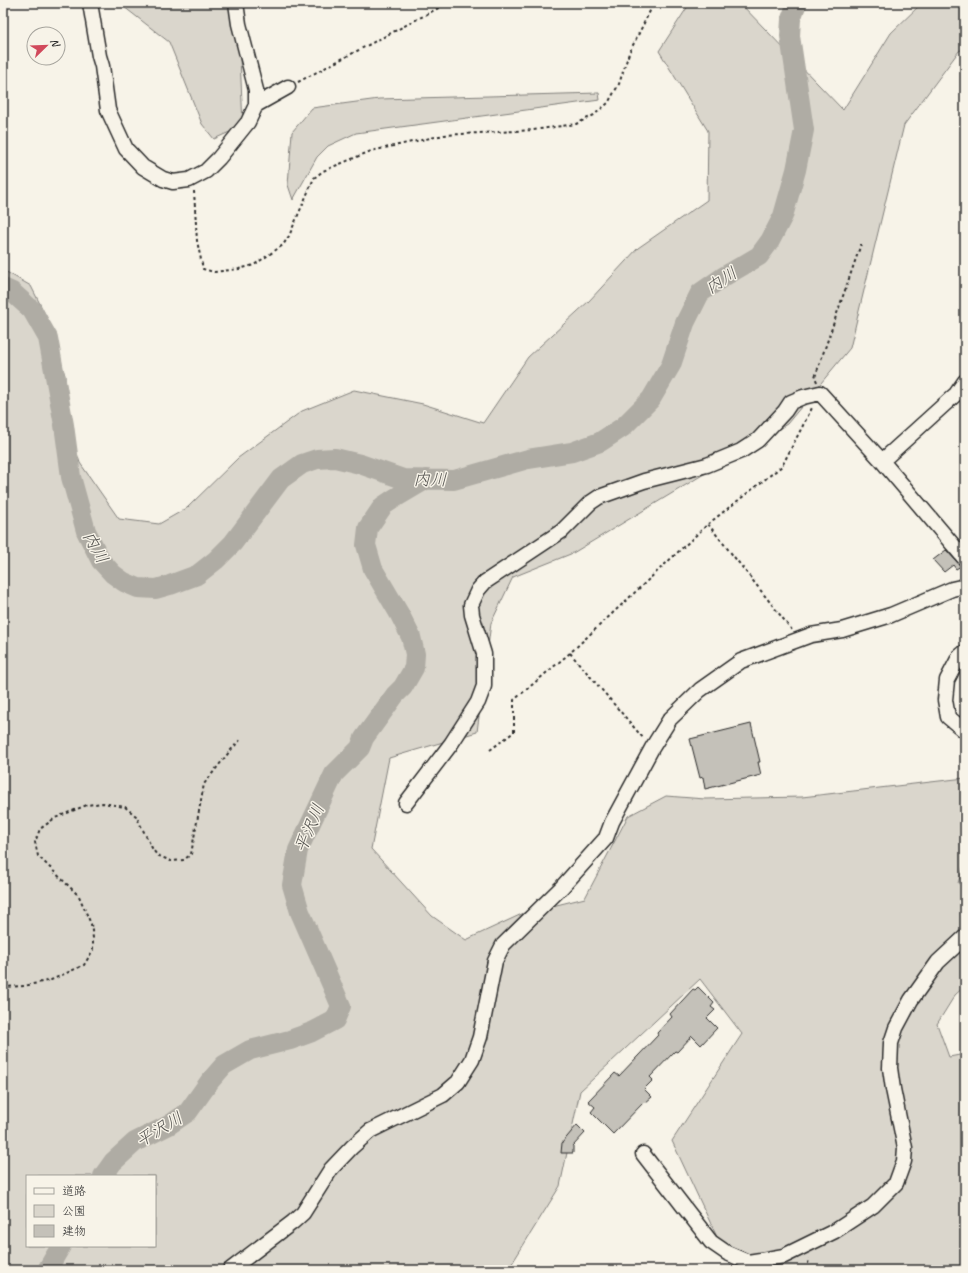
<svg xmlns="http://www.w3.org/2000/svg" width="968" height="1273" viewBox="0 0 968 1273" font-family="Caveat,'Klee One',sans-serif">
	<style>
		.green { fill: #dad6cc; stroke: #82807c; fill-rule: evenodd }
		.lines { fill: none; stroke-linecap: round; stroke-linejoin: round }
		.river { stroke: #afaca4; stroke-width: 20 }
		.building { fill: #c4c1b9; stroke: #2b2b2b }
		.minor-casing { stroke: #2b2b2b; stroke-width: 17 }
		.path { stroke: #2b2b2b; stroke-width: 2; stroke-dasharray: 3 3; stroke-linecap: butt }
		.minor { stroke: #f7f3e8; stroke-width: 14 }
		.labels { text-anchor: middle; stroke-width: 3; stroke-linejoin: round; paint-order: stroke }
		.water-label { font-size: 17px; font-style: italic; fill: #53524f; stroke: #f7f3e8 }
	</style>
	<rect width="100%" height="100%" fill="#f7f3e8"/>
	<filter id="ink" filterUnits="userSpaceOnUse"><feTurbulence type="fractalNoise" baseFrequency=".025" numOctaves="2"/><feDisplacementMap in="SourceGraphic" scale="8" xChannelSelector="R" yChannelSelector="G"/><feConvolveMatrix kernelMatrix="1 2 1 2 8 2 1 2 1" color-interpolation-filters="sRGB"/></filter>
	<g filter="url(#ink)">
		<path class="green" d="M119,3H229L240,57L243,126L214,139L202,124L169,42Z
			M690,3H740L843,110L891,33L922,3H965V48L959,51L904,125L850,348L787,424L573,553L513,577L491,623L477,732L389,758L371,849L432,916L466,940L524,913L585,898L628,816L666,796L705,799L802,797L965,778V862L958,883L965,889V986L955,995L937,1024L949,1057L965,1054V1270H731L732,1269L672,1141L742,1034L700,979L580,1091L560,1186L508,1270H3V270L31,286L46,316L65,375L66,418L80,463L119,519L159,524L187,508L238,458L302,411L354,390L423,404L483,423L528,357L589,301L638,248L707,200L708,131L659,51ZM27,1176H155V1246H27Z
			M599,93L600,100L356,133L328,146L317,157L293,200L288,185L292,132L312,108L379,99Z"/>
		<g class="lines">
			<path class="river" d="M3,288L12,292L32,310L48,338L64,425L71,477L86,531L101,561L113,574L124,582L138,588L156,589L170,585L197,575L216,560L233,543L281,479L302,464L317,459L335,458L360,464L403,479L454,480L528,459L572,452L600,442L623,427L651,399L671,365L685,323L700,293L723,277L759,256L770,241L783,216L796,170L804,130L790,36L791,19L797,3
				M103,1176L113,1162L135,1142L169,1125L188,1112L210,1081L224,1065L250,1050L290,1040L312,1032L335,1020L341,1006L300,912L292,885L298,850L334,774L360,748L364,738L395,695L403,687L414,668L415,654L411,637L400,615L373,569L366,545L368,528L383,506L395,498L427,479
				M47,1270L61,1246"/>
		</g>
		<path class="building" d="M946,550L961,566L956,569L953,565L944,572L933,560Z
			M751,724L760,762H758L761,775L705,789L703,777L700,778L690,739Z
			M698,987L714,1003L711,1007L715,1010L707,1018L717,1028L701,1045L692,1036L677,1052L675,1051L650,1077L653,1080L644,1089L652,1097L645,1103L644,1102L613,1134L591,1112L595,1107L588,1101L615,1073L619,1076L658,1035L657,1033L672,1017L670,1014L693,989L695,990Z
			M577,1125L585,1133L573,1146V1153H561L562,1143Z"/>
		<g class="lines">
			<g class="minor-casing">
				<path id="minor" d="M90,3L99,56L102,66L108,110L126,149L143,167L163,179L173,182L189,180L206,171L219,158L248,122L256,105V90L239,24L236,3
					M256,105L288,87
					M882,461L956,394L965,381
					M965,652L959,657L947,680L945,700L948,717L965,731
					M406,803L451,744L478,702L484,686V654L472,615L471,605L478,590L485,582L562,531L590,503L599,497L644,481L707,465L741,451L758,440L785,411L791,402L803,397L820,393L882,461L965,559
					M643,1154L711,1242L727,1253L748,1262L784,1256L835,1231L873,1206L896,1183L904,1161L905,1148L893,1089L890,1068L891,1043L896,1028L911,1000L938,962L965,937
					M230,1270L293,1222L303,1213L331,1169L352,1147L370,1131L443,1095L458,1082L472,1060L480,1037L495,961L503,945L562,887L606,838L612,822L652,748L670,719L700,690L741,661L811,635L842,630L891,615L952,589L965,586"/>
			</g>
			<path class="path" d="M298,82L448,3
				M194,191L197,241L203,269L214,272L239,269L254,265L283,245L289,236L314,178L323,171L371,151L444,135L533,130L576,124L594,115L608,103L619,84L629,53L654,3
				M817,382L815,377L861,244
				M708,524L792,630
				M570,653L644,739
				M490,750L514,732V700L570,653L708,524L782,466L813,406
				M3,987L24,986L51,980L84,965L93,950V938L91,924L79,896L38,856L35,842L40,829L55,818L87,805L103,803L125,807L136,816L153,850L157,855L171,861L184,860L191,854L204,784L230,751L240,740
				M807,1270L809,1258"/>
			<use href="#minor" class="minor"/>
		</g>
	</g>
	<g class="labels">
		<g class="water-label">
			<text transform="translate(721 280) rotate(-33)" y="6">内川</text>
			<text transform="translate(430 479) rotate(1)" y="6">内川</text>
			<text transform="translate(96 547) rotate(61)" y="6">内川</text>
			<text transform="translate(309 828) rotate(-67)" y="6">平沢川</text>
			<text transform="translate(159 1129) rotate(-31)" y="6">平沢川</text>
		</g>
	</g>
	<rect width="968" height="1273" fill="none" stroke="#f7f3e8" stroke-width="16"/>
	<rect x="8" y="8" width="952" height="1257" fill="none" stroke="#2b2b2b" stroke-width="1.5" filter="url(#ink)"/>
	<rect x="26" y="1175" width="130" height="72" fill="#f7f3e8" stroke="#a5a39c"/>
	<rect x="34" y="1188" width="20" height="6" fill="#f7f3e8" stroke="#a5a39c"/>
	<text x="62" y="1195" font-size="12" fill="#2b2b2b">道路</text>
	<rect x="34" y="1205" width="20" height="12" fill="#dad6cc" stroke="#a5a39c"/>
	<text x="62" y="1215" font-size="12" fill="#2b2b2b">公園</text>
	<rect x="34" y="1225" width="20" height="12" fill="#c4c1b9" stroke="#a5a39c"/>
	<text x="62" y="1235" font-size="12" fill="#2b2b2b">建物</text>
	<g transform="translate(46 46) rotate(67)"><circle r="19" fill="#f7f3e8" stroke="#a5a39c"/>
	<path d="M0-3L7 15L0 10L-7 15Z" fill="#d1495b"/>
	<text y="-6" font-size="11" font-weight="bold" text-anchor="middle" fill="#2b2b2b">N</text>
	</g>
</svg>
